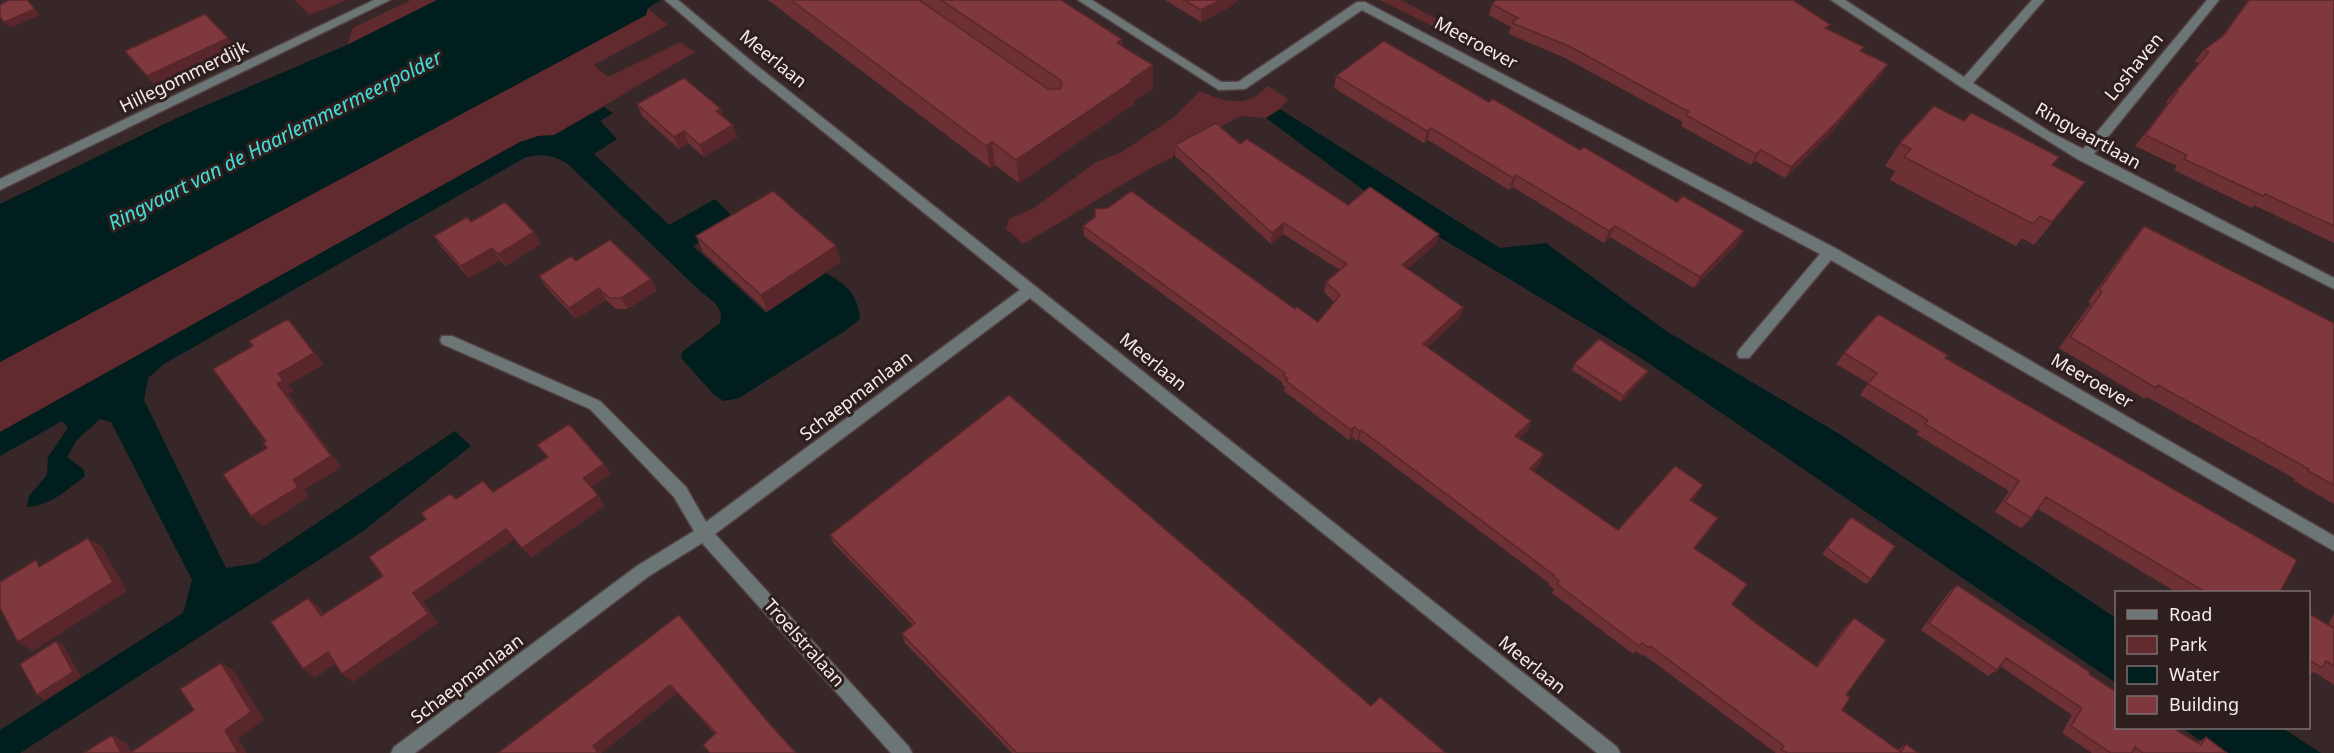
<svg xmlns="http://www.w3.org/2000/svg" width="2334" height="753" viewBox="0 0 2334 753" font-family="'Noto Sans',sans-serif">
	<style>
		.green { fill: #602a2e }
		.water { fill: #001e1d }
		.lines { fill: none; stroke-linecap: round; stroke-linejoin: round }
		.minor-casing { stroke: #534243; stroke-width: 3 }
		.minor { fill: #6d7676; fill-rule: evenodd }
		.wall { fill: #6d3034 }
		.shaded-wall { fill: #59272b }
		.building { fill: #7f383d; stroke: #59272b; stroke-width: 1.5 }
		.labels { text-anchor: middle; stroke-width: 6; stroke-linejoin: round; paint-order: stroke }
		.street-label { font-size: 18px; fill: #f6eaea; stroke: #2e1e1e }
		.water-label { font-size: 20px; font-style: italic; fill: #3fe0db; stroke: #2e1e1e }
	</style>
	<rect width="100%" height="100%" fill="#382728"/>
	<path class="green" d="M294,0H347L310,15Z
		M411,0H437L347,45L353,28Z
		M1379,0H1401L1441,21L1446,33Z
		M647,8L668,25L594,65L608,77L680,42L695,52L554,135L538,136L520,142L0,432V362L646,15Z
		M1268,86L1288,99L1280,109L1266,118L1241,116L1175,150L1173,157C1121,182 1074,216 1023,244L1006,229L1009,219L1034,208L1096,162L1120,153L1174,117L1200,91C1215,98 1236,106 1252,98C1257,96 1263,90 1268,86Z"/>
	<path class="water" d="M437,0H661L648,8L646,15L0,362V204L181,116L347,45Z
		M604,107L613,113L600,121L617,139L594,154L669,225L715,199L735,219L693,246L766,313L826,273C847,285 858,294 860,319L848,329L739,398L724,401L714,395L681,358L682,352L720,323C724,307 713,301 701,292L568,164C553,155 544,154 526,157L164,364L148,378L144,400L226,568L257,563L455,431L471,446L362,532L20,753H0V730L183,613L192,580L111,422L100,419L77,440L67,457L83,469L85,476C68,489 50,506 27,507L29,496L47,475L48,457L68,428L62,421L0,456V432L520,142L538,136L554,135Z
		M1280,109L1500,248L1546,243L1666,331L1841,435L2116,618V683L1641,358L1374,198L1266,118Z
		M2182,728H2282L2321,753H2219Z"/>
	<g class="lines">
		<g class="minor-casing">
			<path id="minor" d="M374,0H390L0,190V179Z
				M665,0H678L756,65L1617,747L1620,753H1597L1030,298L715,534L909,747L912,753H891L702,543L649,576L415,753H391L394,747L637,566L694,531L674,497L590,409L442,344L440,340L442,336H452L600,401L686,487L706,522L1020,290L748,71Z
				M1078,0H1092L1221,82H1238L1357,2H1365L1835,248L2334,536V551L1831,260L1749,358H1739L1737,354L1739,350L1820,254L1362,10L1245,89L1219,90Z
				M1831,0H1845L1964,77L2032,0H2044L1973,83L2050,132L2083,149L2207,0H2219L2094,154L2334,278V289L2079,160L1961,87Z"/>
		</g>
		<use href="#minor" class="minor"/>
	</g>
	<path class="wall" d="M768,0H1061L1122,46L1153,88L1134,101V104L1019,183L995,165L990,168Z
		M1165,0H1238L1228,8L1201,22Z
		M2248,0H2334V243L2254,205L2252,208L2174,170L2177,166L2135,146L2168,103L2166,102L2199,64L2195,61L2204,50L2221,37Z
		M1492,4L1828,30L1862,51L1881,75L1828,136L1785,178L1755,161L1751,165L1681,126L1683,122L1565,58L1509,34L1511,27L1489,15Z
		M1336,76L1489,102L1677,202L1744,231L1738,243L1694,288L1610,237L1604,243L1513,187L1509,190L1428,140L1424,143L1334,88Z
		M637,104L724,118L738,137L704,157L688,143L679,149L642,116Z
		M1900,143L2053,165L2085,182L2034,245L2022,238L2016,246L1890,180L1895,171L1885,166Z
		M1240,144L1348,205L1439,234L1436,244L1407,269L1463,307L1460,317L1428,347L1531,421L1527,431L1519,438L1544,454L1540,464L1533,471L1618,530L1697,495L1692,501L1712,527L1695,548L1732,604L1757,624L1816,666L1845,627L1854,618L1846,695L1842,710L1898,750L1906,744L1918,753H1776L1644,655L1643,656L1636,651L1633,654L1552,593L1554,589L1548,585L1549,583L1359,440L1357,441L1352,437L1349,440L1284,391L1285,387L1282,385V382L1084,236L1083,226L1295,309L1318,322L1334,302L1324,292L1326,282L1340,270L1283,234L1271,244L1175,156V145Z
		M471,222L541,244L505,266L500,260L469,278L442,248L434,236Z
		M2144,226L2334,323V504L2294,481L2295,479L2147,397L2145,399L2059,348L2091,303L2088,302L2134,238Z
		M696,236L841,262L767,311L703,252Z
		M576,261L651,279L656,291L627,309H616L606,300L576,319L546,287L539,276Z
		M1844,353L1945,358L2280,592H2176L2038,509L2031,518L2021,528L1995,512L2009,491L1916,434L1919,431L1860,395L1868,383L1836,364Z
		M1574,364L1648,371L1645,377L1621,402L1572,370Z
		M1851,517L1871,579L1866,584L1822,554Z
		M830,535L1371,706L1446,753H1012L905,643L902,634L913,625L834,544Z
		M1957,585L2089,674L2197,743L2206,737L2227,753H2092L2062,733L2072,715L2000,666L1997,670L1988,676L1921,630L1949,592Z
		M2308,613L2328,625L2334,613V685L2314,672L2308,675Z
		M679,615L768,722L715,734L677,693L601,753Z"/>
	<path class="shaded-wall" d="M1220,0H1238L1228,8L1201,22V10Z
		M35,9L40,15L10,28L4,22Z
		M228,38L236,50L156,88L147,76Z
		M1122,39L1123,62L1117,43Z
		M1888,64L1881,75L1828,136L1785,178L1791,167Z
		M1153,65V88L1134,101V104L1019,183L1016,160Z
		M721,109L725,121L716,111Z
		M733,125L738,137L704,157L700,145Z
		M1431,128L1428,140L1424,143L1427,131Z
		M684,131L688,143L679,149L674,137Z
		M992,142L995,165L990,168L986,146Z
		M1761,150L1755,161L1751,165L1756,154Z
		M1516,175L1513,187L1509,190L1513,178Z
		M1284,223L1283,234L1271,244L1272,233Z
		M1615,226L1610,237L1604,243L1609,231Z
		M1744,231L1738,243L1694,288L1700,277Z
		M534,232L541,244L505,266L498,254Z
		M1439,234L1436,244L1400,275L1402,265Z
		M836,246L841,262L767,311L761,295Z
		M492,248L500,260L469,278L461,266Z
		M651,279L656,291L627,309L621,298Z
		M599,288L606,300L576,319L569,308Z
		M1463,307L1460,317L1421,354L1423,344Z
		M288,319L324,364L288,385L294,391L288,394L341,467L304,490L309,497L263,526L251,516L293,480L277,384Z
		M1648,371L1645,377L1621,402L1623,396Z
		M1531,421L1527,431L1511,445L1515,436Z
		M1354,427L1352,437L1349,440L1351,430Z
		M1361,430L1359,440L1357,441L1359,431Z
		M1544,454L1540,464L1526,478L1530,469Z
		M604,464L611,474L590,488L583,478Z
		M1703,485L1697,495L1684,509L1690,500Z
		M598,495L605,506L531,558L522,548Z
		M506,529L515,539L423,602L438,623L353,682L342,674L413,593Z
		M88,538L102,547L127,591L33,651L18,642Z
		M308,598L319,607L333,626L321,616Z
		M56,641L64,646L81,677L45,700L37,695Z
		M328,652L339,661L315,678L303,669Z
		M221,663L234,671L264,720L238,738L247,753H238L225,730Z
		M670,685L677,693L601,753H598L593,746Z
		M112,735L127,743L132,753H121Z"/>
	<path class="building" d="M9,0H27L35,9L4,22L0,17V5Z
		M791,0H919L1048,89H1060L1062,83L1059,79L941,0H1061L1122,39L1117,43L1153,65L1131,80L1133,81L1016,160L992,142L986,146Z
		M1184,0H1220L1201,10Z
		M1496,0H1793L1831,25L1825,28L1864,47L1860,51L1888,64L1835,124L1791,167L1761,150L1756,154L1686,115L1689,112L1569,46L1512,23L1518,18L1492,4Z
		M2249,0H2334V226L2265,194L2263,196L2184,159L2187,155L2145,135L2178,91H2176L2209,52L2204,50L2224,35Z
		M205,14L228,38L147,76L125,51Z
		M1384,41L1489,102L1493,99L1580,150L1584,147L1677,202L1683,196L1744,231L1700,277L1615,226L1609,231L1516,175L1513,178L1431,128L1427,131L1336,76Z
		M684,78L721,109L716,111L733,125L700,145L684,131L674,137L637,104Z
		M1934,106L1964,121L1971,113L2009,131L2059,157L2052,165L2085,182L2052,222L2040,216L2033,224L1904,157L1911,149L1900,143Z
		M1216,123L1240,144L1247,139L1348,205L1370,187L1439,234L1402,265L1463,307L1423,344L1531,421L1515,436L1544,454L1530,469L1618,530L1675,466L1703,485L1690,500L1718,518L1694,548L1747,584L1732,604L1757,624L1817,667L1854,618L1886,640L1846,695L1850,698L1842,710L1901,752L1906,744L1918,753H1787L1781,749L1784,746L1650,646L1649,648L1642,643L1639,646L1557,584L1559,581L1553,576L1554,575L1361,430L1359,431L1354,427L1351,430L1286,381L1288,379L1283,375L1285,373L1083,226L1095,217V209L1108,208L1131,191L1295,309L1297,307L1318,322L1340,295L1326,282L1347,264L1284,223L1272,233L1175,145Z
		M773,191L836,246L761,295L696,236Z
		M505,202L534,232L498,254L492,248L461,266L434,236L467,217L471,222Z
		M2144,226L2334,323V485L2308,471L2309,469L2158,385L2156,388L2070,337L2102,292L2099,290Z
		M610,240L651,279L621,298H609L599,288L569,308L539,276L571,256L576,261Z
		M1878,314L1948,355L1945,358L2297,560L2280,592H2205L2046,497L2031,518L2005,502L2019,481L1925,424L1928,420L1868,384L1877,373L1844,353Z
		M288,319L314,353L278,374L283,380L277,384L331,456L293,480L298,487L251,516L223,474L267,448L263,442L266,441L213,369L253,346L249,341Z
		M1599,339L1648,371L1623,396L1574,364Z
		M1009,395L1371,706L1380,697L1446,753H1017L902,634L915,623L830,535Z
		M569,424L604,464L583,478L598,495L522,548L506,529L413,593L428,614L342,674L328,652L303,669L271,622L308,598L321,616L383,576L369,557L426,519L421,513L450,494L456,499L483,481L493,492L548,457L537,445Z
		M1851,517L1895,546L1871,579L1827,548Z
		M88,538L113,582L18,642L0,608V582L36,560L39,567Z
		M1957,585L2090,672L2089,674L2116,692V728H2173L2201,745L2206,737L2227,753H2143L2135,747L2132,753H2111L2071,726L2082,708L2006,658L1997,670L1929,623Z
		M2308,613L2334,628V666L2326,661L2322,668L2308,659Z
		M679,615L768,722L796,753H710L703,745L716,733L670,685L593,746L598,753H498Z
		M56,641L73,672L37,695L20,664Z
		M221,663L251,712L225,730L238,753H130L194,710L180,689Z
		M112,735L121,753H84Z"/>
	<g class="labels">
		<g class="street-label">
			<text transform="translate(1476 43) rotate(28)" y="6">Meeroever</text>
			<text transform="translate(773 59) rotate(39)" y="6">Meerlaan</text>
			<text transform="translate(2134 67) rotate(-51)" y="6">Loshaven</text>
			<text transform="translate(184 77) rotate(-26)" y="6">Hillegommerdijk</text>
			<text transform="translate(2088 136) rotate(29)" y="6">Ringvaartlaan</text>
			<text transform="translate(1153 362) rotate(39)" y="6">Meerlaan</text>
			<text transform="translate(2092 381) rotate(30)" y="6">Meeroever</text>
			<text transform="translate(856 396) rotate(-37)" y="6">Schaepmanlaan</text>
			<text transform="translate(804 643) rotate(48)" y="6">Troelstralaan</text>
			<text transform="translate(1532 665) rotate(39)" y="6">Meerlaan</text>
			<text transform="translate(467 679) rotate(-37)" y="6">Schaepmanlaan</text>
		</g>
		<g class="water-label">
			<text transform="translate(275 140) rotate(-27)" y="7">Ringvaart van de Haarlemmermeerpolder</text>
		</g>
	</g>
	<rect x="2115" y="591" width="195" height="138" fill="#2e1e1e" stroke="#7e7070" stroke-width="1.5"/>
	<rect x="2127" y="610" width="30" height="9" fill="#6d7676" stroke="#7e7070" stroke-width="1.5"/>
	<text x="2169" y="621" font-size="18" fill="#f6eaea">Road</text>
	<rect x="2127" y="636" width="30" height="18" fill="#602a2e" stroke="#7e7070" stroke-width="1.5"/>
	<text x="2169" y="651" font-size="18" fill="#f6eaea">Park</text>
	<rect x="2127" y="666" width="30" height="18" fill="#001e1d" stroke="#7e7070" stroke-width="1.5"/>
	<text x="2169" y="681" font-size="18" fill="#f6eaea">Water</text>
	<rect x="2127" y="696" width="30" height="18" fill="#7f383d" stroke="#7e7070" stroke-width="1.5"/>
	<text x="2169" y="711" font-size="18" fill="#f6eaea">Building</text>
</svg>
